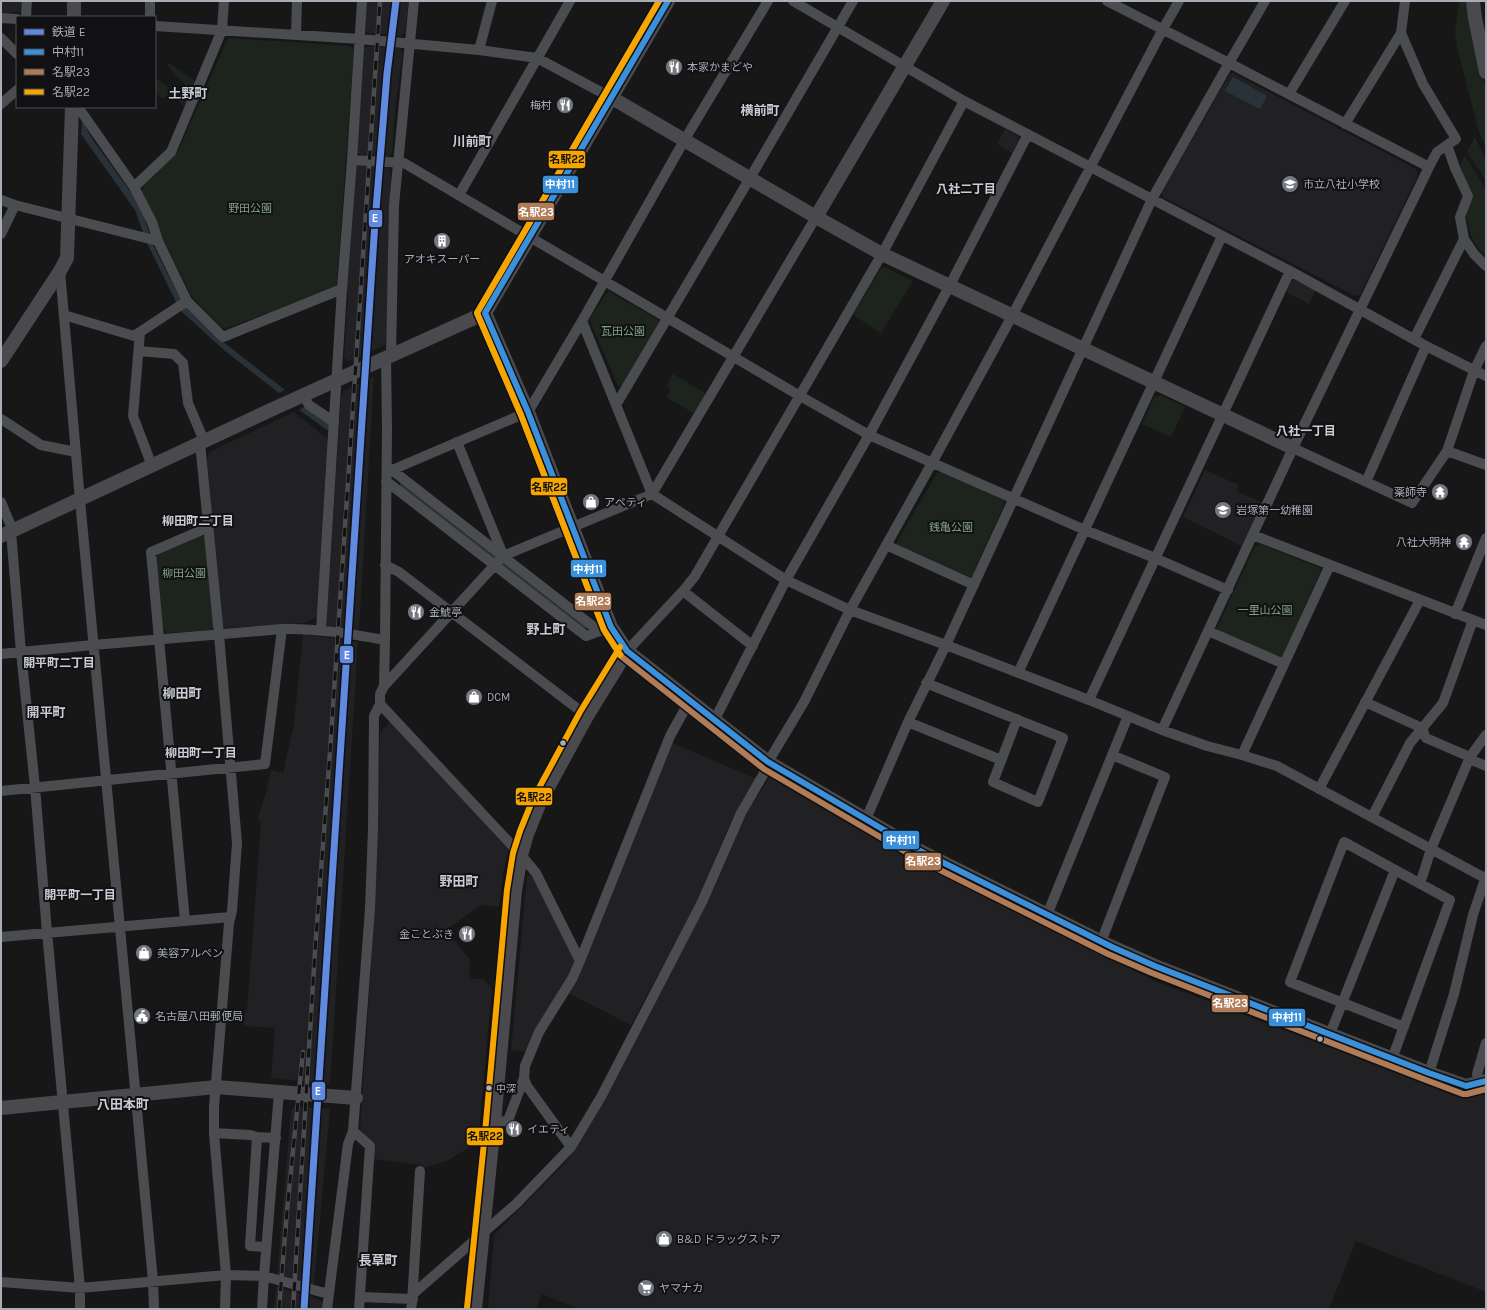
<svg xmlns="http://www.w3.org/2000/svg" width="1487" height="1310" viewBox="0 0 1487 1310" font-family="Karla,'Noto Sans JP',sans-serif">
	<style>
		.built { fill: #212123 }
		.green { fill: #1d241e }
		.water { fill: #2a3239 }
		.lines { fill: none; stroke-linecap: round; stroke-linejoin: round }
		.street { stroke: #4b4c50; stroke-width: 10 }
		.secondary { stroke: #4a4a4e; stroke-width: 14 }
		.rail-casing { stroke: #4b4c4f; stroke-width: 4.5 }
		.rail { stroke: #111113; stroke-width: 3; stroke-dasharray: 9; stroke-linecap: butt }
		.bus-1-casing { stroke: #111113; stroke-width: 9 }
		.bus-2-casing { stroke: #111113; stroke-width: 9 }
		.bus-3-casing { stroke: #111113; stroke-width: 9 }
		.bus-1 { stroke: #3a90db; stroke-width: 6 }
		.bus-2 { stroke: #b07c57; stroke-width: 6 }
		.bus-3 { stroke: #f7a600; stroke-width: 6 }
		.rail-1-casing { stroke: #111113; stroke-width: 10 }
		.rail-1 { stroke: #6089e0; stroke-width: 7 }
		.bus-dot { fill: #a8adb8; stroke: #111113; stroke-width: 1.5 }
		.labels { text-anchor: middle; stroke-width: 4; stroke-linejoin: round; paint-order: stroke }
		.bus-label { font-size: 10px; fill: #a8adb8; stroke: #111113; text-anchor: start }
		.poi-label { font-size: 11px; fill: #a8adb8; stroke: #111113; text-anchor: start }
		.park-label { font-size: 11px; fill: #7fa381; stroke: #111113 }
		.neighbourhood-label { font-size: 12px; font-weight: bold; fill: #c9ccd4; stroke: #111113 }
		.quarter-label { font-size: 13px; font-weight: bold; fill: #c9ccd4; stroke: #111113 }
		.line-badge { stroke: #111113; stroke-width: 1.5 }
		.badge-label { font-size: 11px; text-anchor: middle; font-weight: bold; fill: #fff }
		.pale-badge-label { font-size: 11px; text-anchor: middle; font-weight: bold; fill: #111 }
	</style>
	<rect width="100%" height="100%" fill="#171717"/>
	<path class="built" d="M1,1H24V12L1,13Z
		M367,1H409L405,33L401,36L367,33L365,32Z
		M368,46L399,48L403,53L396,100L392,153L389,157L356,154L364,49Z
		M1233,73L1416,169L1418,175L1360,295L1355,296L1163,197L1161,193L1230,74Z
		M1005,129L1018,136L1019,139L1012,153L997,144Z
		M358,165L387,167L391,170L386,342L385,345L349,361L344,358L348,294L346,288L356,166Z
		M1295,280L1316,290L1309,304L1286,292L1290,282Z
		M374,376L359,630L330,627L326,624L341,396L344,391Z
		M294,412L330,441L318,616L304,623L226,628L222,626L207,459L209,452Z
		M1205,470L1239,485L1236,491L1263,503L1242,546L1183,517Z
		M303,634L358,642L330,1084L271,1078L275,1028L244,1026L245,1012H247L261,821L257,820L266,793L271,770L283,773L294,724Z
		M390,721L509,849L503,873L499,907L481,905L446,930L470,960L469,979H484L492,989L478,1142L447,1161L423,1168V1165L374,1159L375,1147L360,1129L374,919L380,733Z
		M670,742L757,779L744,797L726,833L697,902L631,1025L568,993Z
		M772,774L853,822L961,881L1155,981L1420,1081L1467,1095L1476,1096L1486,1092V1292L1356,1241L1329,1309H579L542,1294L536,1309H488L494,1235L567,1161L606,1099L706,904L730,849L747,812Z
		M532,874L576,961L527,1052L511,1050L527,876Z
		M294,1107L330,1109L314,1285L277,1275L291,1110Z
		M276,1287L319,1299L323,1304L322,1309H274Z"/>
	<path class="green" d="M1459,1H1468L1482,75L1486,90V146L1479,132L1458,51L1455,32Z
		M231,38L350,46L354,49L337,284L331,290L227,328L221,327L195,300L190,293L163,239L151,208L142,193L143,186L178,151L227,40Z
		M169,63L196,82L185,105H181L179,99L186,86L167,65Z
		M155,78L166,85L170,90L168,95L164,98H161L155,90Z
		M1475,137L1486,160V181L1467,152Z
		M1465,156L1486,189V257C1476,247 1468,233 1467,218C1466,211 1471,201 1473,194L1459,167Z
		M884,267L913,281L881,333L853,315L881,268Z
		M608,291L659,320V325L623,385L618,386L591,323L590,318Z
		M673,374L707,394L695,414L666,397L671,389L666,386Z
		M1160,395L1185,407L1171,437L1142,424L1154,397Z
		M942,472L1004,500V505L970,580L895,545L937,473Z
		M201,534L206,539L214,626L211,630L167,633L163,628L156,559L159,553Z
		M1260,544L1320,568L1321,570L1282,658L1219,633L1217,628L1255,546Z"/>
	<path class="water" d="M1233,77L1267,96L1260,109L1225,91Z
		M82,121L93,140L132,194L143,213L153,245L181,300L222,341L285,390L279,393L225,351L180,310L147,243L135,210L81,134Z
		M307,405L331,422L330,432L299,410Z
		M402,482L587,627L585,630L399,486Z"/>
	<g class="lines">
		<path class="street" d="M793,1L964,101L1290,271L1426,346L1486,376
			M1107,1L1229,63L1265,1
			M26,17L27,1
			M150,17V1
			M1,18L17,19
			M155,26L360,39L479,50L537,58L612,98
			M1401,33L1423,84L1456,139L1447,145L1455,168L1468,196L1460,217L1464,239L1474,254L1486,266
			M296,35L297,1
			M1,38L17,54
			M479,50L492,1
			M1289,94L1345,1
			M1,104L17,90
			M78,107L134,187L152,222L158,241L187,301L223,337L342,289
			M1345,124L1401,33L1405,1
			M352,160L404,163L800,396L869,435L1085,530L1155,558L1228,590
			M1429,167L1437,152L1447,145
			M134,187L171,152L222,30L224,1
			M459,195L570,1
			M1,200L15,205L158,241
			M1,234L15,205
			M60,271L80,500L153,1281L154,1309
			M64,315L134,336L187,301
			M582,321L652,494L786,580L850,610L946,645L1089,700L1162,730L1207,746L1242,755L1277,766L1485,878
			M140,332L133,416L152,466
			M1414,339L1464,239
			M139,351L174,354L183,363L188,403L204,441
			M391,355L394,205L414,1
			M303,395L309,405L334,422
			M616,405L750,178L853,1
			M1,419L41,445L76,452
			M457,442L503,555
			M200,443L219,635L237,843L232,911L229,923L214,1107V1133L226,1275L225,1309
			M1293,448L1412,503L1447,451L1474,371L1486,346
			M1447,451L1486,465
			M387,466L392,470L528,412L582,321L685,139L768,1
			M392,470L599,631
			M386,481L586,636L611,627
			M1366,482L1426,346
			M1,502L13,531
			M11,532L21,652L35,787L47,932L80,1288V1309
			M1253,535L1486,625
			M886,545L974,585
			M385,565L399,572L587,716
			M683,591L753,646
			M1455,614L1486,538
			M321,630L342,289L352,160L362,1
			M1208,631L1284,664
			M385,640L387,429L386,358
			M627,651L683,591L695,576L882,254L964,101
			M1,654L93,645L282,629C317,628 351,634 385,640L384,686L380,694V704L521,855L536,873L580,961L572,979L539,1032L525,1066L524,1078L527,1086L571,1147
			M1018,673L1222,236
			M926,683L1063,738L1038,802L993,782L1017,719
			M384,686L503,556L652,494L816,217
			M1089,700L1290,271
			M1365,702L1422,728L1426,738L1470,757
			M715,719L786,580L869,435L949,287L1028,134
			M908,722L1001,760
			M1242,755L1330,565
			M1469,759L1486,766
			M1319,789L1420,600
			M1,791L265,764L282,629
			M1372,817L1410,743L1443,703L1473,620
			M866,819L908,722L946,645L1152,199L1229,63L1429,167L1293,448L1162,730
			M1420,884L1431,849L1470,757L1486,735
			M1047,915L1128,716
			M185,921L151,552L209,527
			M1,937L230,917
			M1101,942L1165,777L1112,755
			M580,961L670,736L690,700
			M1330,1034L1395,870
			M1392,1059L1450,900L1344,842L1290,982L1404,1027
			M1429,1073L1454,994L1473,915L1486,876
			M1479,1083L1477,1074L1486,1043
			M494,1122L506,1121L509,1118L524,1078
			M353,1131L370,1146L359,1309
			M214,1133L250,1135L257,1137L276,1138
			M257,1137L250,1246L266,1247
			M1,1282L80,1288L226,1275L264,1276L321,1292L328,1293
			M413,1294L516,1204L571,1147L601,1097L702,902L741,813L763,775L768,762L804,702L850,610L932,463L1012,316L1163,29L1179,1
			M361,1297L413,1299
			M262,1309L264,1276L279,1092
			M327,1309L348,1144L353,1131L370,909L373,829L374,716L380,704
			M411,1309L412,1303L420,1171"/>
		<path class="secondary" d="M668,1L485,313L528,412L611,627L627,651L768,762L920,851L1112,947L1155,966L1429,1073L1466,1086L1486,1081
			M1473,1L1475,18L1486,72
			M74,17V1
			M612,98L816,217L882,254L1293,448
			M816,217L943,1
			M1,361L60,271L67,258L72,107
			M1,536L275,408L485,313
			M1,1108L216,1087L356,1098
			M475,1309L493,1134L515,891L521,855L527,834L540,802L587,716L627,651"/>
		<g class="rail-casing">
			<path id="rail" d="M279,1309L287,1211L303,1052
				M293,1309L315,951L330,752L380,1"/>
		</g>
		<use href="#rail" class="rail"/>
		<g class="bus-1-casing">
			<path id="bus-1" d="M668,1L485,313L528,412L611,627L627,651L768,762L920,851L1112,947L1155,966L1429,1073L1466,1086L1486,1081"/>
		</g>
		<g class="bus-2-casing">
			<path id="bus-2" d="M659,1L477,313L521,415L604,630L622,657L764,769L916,858L1108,954L1152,973L1426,1080L1463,1094H1467L1486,1089"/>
		</g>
		<g class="bus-3-casing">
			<path id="bus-3" d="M620,655L604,630L521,415L477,313L659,1
				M467,1308L485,1133L507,890L513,853L520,831L533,799L580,712L620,647"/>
		</g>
		<use href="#bus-1" class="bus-1"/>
		<use href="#bus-2" class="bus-2"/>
		<use href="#bus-3" class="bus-3"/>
		<g class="rail-1-casing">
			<path id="rail-1" d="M304,1309L375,222L387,74L396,1"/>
		</g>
		<use href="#rail-1" class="rail-1"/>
	</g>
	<defs>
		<g id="restaurant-disc" transform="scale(0.9)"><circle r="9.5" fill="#757880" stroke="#111113"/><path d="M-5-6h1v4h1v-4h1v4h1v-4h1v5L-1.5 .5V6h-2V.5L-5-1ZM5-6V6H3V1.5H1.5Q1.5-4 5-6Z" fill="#fff"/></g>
		<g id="school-disc" transform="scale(0.9)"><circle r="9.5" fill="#757880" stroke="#111113"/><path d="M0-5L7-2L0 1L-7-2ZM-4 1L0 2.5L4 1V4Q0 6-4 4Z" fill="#fff"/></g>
		<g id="building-disc" transform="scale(0.9)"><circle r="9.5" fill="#757880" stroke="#111113"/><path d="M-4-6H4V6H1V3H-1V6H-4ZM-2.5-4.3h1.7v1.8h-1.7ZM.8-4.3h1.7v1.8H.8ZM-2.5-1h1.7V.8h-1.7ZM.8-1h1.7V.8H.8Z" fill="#fff"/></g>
		<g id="temple-disc" transform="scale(0.9)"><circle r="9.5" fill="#757880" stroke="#111113"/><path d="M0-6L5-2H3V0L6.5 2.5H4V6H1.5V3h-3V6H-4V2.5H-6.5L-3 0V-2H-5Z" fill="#fff"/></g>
		<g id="shop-disc" transform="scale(0.9)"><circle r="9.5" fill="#757880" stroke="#111113"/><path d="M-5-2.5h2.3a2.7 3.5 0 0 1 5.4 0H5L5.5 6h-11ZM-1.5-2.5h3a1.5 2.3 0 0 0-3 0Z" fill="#fff"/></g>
		<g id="civic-disc" transform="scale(0.9)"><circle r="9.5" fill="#757880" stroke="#111113"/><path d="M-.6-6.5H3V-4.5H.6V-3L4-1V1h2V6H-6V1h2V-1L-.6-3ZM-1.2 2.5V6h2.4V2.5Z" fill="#fff"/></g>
		<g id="supermarket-disc" transform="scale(0.9)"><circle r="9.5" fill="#757880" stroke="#111113"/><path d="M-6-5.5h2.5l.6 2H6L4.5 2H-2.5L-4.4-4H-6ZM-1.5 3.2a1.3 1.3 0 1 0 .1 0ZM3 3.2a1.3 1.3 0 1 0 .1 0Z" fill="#fff"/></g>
	</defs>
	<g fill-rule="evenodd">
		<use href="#restaurant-disc" x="674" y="67"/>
		<use href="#restaurant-disc" x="565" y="105"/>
		<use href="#school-disc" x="1290" y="184"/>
		<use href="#building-disc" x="442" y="241"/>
		<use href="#temple-disc" x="1440" y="492"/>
		<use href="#shop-disc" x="591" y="502"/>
		<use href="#school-disc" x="1223" y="510"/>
		<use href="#temple-disc" x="1464" y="542"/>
		<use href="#restaurant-disc" x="416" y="612"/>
		<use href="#shop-disc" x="474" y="697"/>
		<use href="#restaurant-disc" x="467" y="934"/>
		<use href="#shop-disc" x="144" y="953"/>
		<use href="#civic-disc" x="142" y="1016"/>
		<use href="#restaurant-disc" x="514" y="1129"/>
		<use href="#shop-disc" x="664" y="1239"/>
		<use href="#supermarket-disc" x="646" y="1288"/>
	</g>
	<g class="bus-dot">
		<circle cx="563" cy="743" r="3.5"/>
		<circle cx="1320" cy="1039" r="3.5"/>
		<circle cx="489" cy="1088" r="3.5"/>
	</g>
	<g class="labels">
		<g class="bus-label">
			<text x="496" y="1092">中深</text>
		</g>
		<g class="poi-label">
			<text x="687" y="71">本家かまどや</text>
			<text x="552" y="109" text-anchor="end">梅村</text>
			<text x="1303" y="188">市立八社小学校</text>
			<text x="442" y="263" text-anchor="middle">アオキスーパー</text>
			<text x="1427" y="496" text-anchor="end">薬師寺</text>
			<text x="604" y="506">アペティ</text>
			<text x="1236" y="514">岩塚第一幼稚園</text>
			<text x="1451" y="546" text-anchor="end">八社大明神</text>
			<text x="429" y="616">金鯱亭</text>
			<text x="487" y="701">DCM</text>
			<text x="454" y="938" text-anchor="end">金ことぶき</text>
			<text x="157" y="957">美容アルペン</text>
			<text x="155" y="1020">名古屋八田郵便局</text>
			<text x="527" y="1133">イエティ</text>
			<text x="677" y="1243">B&amp;D ドラッグストア</text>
			<text x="659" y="1292">ヤマナカ</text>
		</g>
		<g class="park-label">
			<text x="250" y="212">野田公園</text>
			<text x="623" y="335">瓦田公園</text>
			<text x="951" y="531">銭亀公園</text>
			<text x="184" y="577">柳田公園</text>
			<text x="1265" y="614">一里山公園</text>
		</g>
		<g class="neighbourhood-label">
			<text x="966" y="193">八社二丁目</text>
			<text x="1306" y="435">八社一丁目</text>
			<text x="198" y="525">柳田町二丁目</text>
			<text x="59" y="667">開平町二丁目</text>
			<text x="201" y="757">柳田町一丁目</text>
			<text x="80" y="899">開平町一丁目</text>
		</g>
		<g class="quarter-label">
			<text x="188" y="98">土野町</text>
			<text x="760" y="115">横前町</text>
			<text x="472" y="146">川前町</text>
			<text x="546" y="634">野上町</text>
			<text x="182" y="698">柳田町</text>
			<text x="46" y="717">開平町</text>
			<text x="459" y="886">野田町</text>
			<text x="123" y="1109">八田本町</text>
			<text x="378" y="1265">長草町</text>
		</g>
	</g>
	<g class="line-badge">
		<rect x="548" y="150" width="38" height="19" rx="4" fill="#f7a600"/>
		<rect x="542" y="175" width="37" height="19" rx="4" fill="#3a90db"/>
		<rect x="517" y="202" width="38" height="19" rx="4" fill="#b07c57"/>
		<rect x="368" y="209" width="15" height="19" rx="4" fill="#6089e0"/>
		<rect x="530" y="477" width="38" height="19" rx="4" fill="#f7a600"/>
		<rect x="570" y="559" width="37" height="19" rx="4" fill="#3a90db"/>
		<rect x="574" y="592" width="38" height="19" rx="4" fill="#b07c57"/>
		<rect x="339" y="645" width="15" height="19" rx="4" fill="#6089e0"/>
		<rect x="515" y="787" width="38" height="19" rx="4" fill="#f7a600"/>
		<rect x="882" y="830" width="38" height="20" rx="4" fill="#3a90db"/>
		<rect x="904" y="852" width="38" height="19" rx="4" fill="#b07c57"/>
		<rect x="1211" y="994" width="38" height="19" rx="4" fill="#b07c57"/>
		<rect x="1268" y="1008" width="38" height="19" rx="4" fill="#3a90db"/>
		<rect x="311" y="1081" width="15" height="20" rx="4" fill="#6089e0"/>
		<rect x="466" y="1127" width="38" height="19" rx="4" fill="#f7a600"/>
	</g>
	<g class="badge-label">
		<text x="560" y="188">中村11</text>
		<text x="536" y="216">名駅23</text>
		<text x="375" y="222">E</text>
		<text x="588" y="573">中村11</text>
		<text x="593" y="605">名駅23</text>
		<text x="347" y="659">E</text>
		<text x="901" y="844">中村11</text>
		<text x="923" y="865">名駅23</text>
		<text x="1230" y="1007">名駅23</text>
		<text x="1287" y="1021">中村11</text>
		<text x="318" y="1095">E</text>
	</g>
	<g class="pale-badge-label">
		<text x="567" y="163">名駅22</text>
		<text x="549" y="491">名駅22</text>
		<text x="534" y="801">名駅22</text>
		<text x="485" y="1140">名駅22</text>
	</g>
	<rect width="1487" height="1310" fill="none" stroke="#a8adb8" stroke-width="4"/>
	<rect x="16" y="16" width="140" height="92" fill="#111113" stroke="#4d4f55"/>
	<rect x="24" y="29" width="20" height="6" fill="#6089e0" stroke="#4d4f55"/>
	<text x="52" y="36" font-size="12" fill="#a8adb8">鉄道 E</text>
	<rect x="24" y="49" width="20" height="6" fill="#3a90db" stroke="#4d4f55"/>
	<text x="52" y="56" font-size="12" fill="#a8adb8">中村11</text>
	<rect x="24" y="69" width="20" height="6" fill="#b07c57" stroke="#4d4f55"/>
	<text x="52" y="76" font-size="12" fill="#a8adb8">名駅23</text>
	<rect x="24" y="89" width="20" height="6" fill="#f7a600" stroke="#4d4f55"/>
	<text x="52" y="96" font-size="12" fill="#a8adb8">名駅22</text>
</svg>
